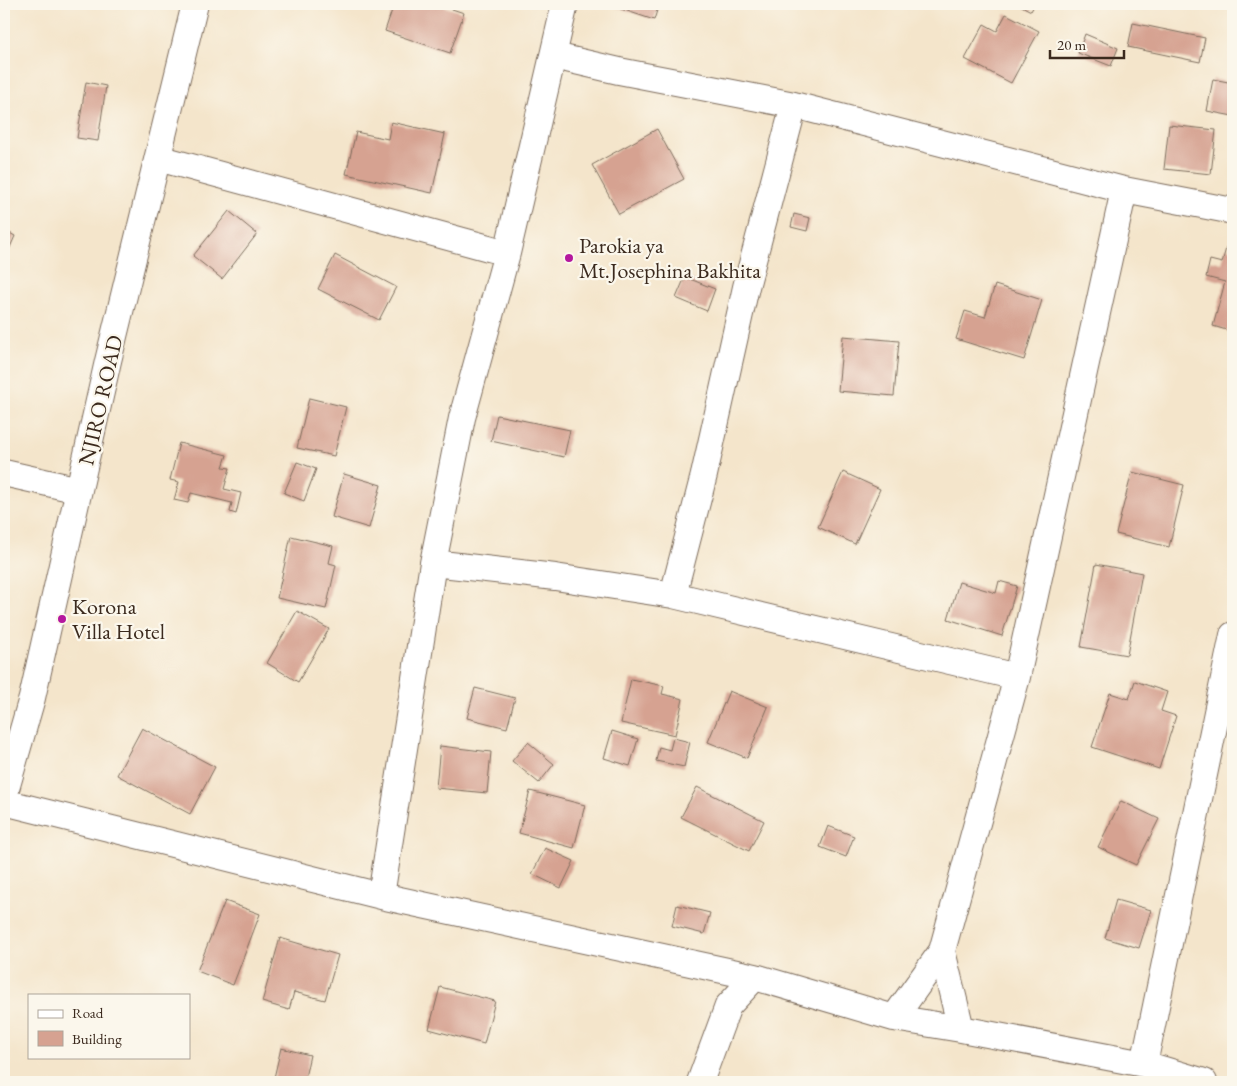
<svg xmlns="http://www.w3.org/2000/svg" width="1237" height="1086" viewBox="0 0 1237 1086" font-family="'EB Garamond',serif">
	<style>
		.building { fill: #d6a291 }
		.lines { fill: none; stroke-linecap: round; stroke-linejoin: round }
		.minor-casing { stroke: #7c6b5b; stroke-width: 28 }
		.minor { stroke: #fff; stroke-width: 26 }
		.poi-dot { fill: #b5179e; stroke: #fbf7ec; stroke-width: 2 }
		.labels { text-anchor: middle; stroke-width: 4.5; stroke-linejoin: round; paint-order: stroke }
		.poi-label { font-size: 22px; fill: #3b2a1e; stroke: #fbf7ec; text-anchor: start }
		.street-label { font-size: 22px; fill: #3b2a1e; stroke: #fbf7ec }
	</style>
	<rect width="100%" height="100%" fill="#fbf7ec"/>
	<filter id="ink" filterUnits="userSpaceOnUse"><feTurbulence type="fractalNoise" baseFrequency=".02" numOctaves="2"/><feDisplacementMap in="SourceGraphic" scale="10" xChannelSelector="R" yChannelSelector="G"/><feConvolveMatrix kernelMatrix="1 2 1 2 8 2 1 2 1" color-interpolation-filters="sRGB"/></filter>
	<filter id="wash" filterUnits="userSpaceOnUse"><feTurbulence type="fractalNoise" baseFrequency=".0096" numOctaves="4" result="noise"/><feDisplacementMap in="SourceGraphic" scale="20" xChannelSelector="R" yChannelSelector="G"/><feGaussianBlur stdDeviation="1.12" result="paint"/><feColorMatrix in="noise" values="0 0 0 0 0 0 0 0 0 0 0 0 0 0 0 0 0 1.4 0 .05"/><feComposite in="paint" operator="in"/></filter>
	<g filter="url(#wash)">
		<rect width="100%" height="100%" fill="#f4e5cb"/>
		<g id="blocks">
			<path class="building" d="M394,4H437L464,13L450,53L385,31Z
				M606,4H659L654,20Z
				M1018,4H1035L1031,11Z
				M1006,14L1039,31L1011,83L965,59L984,24L997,31Z
				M1133,23L1205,38L1200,62L1128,47Z
				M1085,34L1118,48L1111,66L1078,53Z
				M1213,79L1233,83V116L1207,111Z
				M86,82L106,86L98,141L77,138Z
				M391,122L445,134L432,193L346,174L356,132L388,139Z
				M1169,125L1216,130L1211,174L1164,169Z
				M657,129L684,179L619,214L592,165Z
				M229,211L257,234L222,279L193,256Z
				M794,214L810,218L807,231L791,227Z
				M4,230L15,236L4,261Z
				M1226,248L1233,250V332L1213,326L1225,282L1206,277L1210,260L1222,263Z
				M335,255L396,287L379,320L318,289Z
				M685,277L715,289L707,311L676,298Z
				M995,285L1042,300L1024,360L956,339L965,311L985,317Z
				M843,336L899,341L894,396L838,391Z
				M309,398L346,407L334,456L297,448Z
				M497,415L570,430L564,457L491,441Z
				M179,443L227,455L223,467L230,468L224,489L241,493L236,514L230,512L232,503L191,493L188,503L174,500L179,482L170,480Z
				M297,462L316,469L304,501L284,493Z
				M843,472L880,489L855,544L818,527Z
				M1132,472L1184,485L1169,547L1116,534Z
				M344,474L381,485L369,528L332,517Z
				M4,512L7,513L5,544H4Z
				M291,536L333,546L329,563L336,565L326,609L277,598Z
				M1096,564L1142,573L1127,655L1081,647Z
				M999,581L1017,586L1002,636L948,619L959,582L996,593Z
				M297,611L329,629L298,682L267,663Z
				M631,679L664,686L662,694L683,699L675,735L621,723Z
				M1135,681L1167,692L1161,711L1176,716L1159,769L1092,747L1110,693L1129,699Z
				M475,688L515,698L507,728L467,718Z
				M729,691L768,707L747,758L708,742Z
				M142,728L215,767L190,814L117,775Z
				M612,731L638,739L630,766L604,758Z
				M673,738L690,742L684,767L656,761L659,747L670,750Z
				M528,742L554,764L539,783L512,761Z
				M440,746L491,752L487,793L436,788Z
				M697,787L764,821L749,851L681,817Z
				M530,791L585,805L574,848L519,833Z
				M1121,801L1159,819L1136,865L1098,847Z
				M828,826L854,836L846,857L820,847Z
				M545,848L574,861L561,888L532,874Z
				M1116,900L1151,910L1139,948L1105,938Z
				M225,901L260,914L233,985L197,971Z
				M677,905L710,913L704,934L672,926Z
				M280,938L338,955L325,1000L294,992L289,1010L262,1002Z
				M440,987L495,1001L484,1044L429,1029Z
				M281,1048L310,1055L304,1082H273Z"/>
		</g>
	</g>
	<g filter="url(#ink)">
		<use href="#blocks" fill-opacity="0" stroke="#7c6b5b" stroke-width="1"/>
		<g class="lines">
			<g class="minor-casing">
				<path id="minor" d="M554,56L619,71L794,105L1124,190L1233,211
					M158,158L507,253
					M4,473L79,490
					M433,563L555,577L673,595L1017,677
					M673,595L704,475L746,287L794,105
					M4,796L32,698L108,361L195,4
					M4,802L381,896L755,977L894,1018L961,1029L1144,1064L1204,1082
					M381,896L433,563L462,418L507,253L565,4
					M894,1018L942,951
					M961,1029L942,951L1017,677L1124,190
					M1144,1064L1233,635
					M700,1082L728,1006L755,977"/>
			</g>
			<use href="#minor" class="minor"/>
		</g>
	</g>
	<g class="poi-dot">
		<circle cx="569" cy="258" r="5"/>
		<circle cx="62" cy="619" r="5"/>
	</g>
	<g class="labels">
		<g class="poi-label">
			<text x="579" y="253">Parokia ya<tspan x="579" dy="25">Mt.Josephina Bakhita</tspan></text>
			<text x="72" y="614">Korona<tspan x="72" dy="25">Villa Hotel</tspan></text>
		</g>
		<g class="street-label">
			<text transform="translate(100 400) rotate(-77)" y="8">NJIRO ROAD</text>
		</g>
	</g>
	<rect width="1237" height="1086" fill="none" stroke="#fbf7ec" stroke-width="20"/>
	<rect x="28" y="994" width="162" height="65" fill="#fbf7ec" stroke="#aea59a"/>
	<rect x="38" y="1010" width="25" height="8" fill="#ffffff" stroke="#aea59a"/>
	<text x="72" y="1018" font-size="15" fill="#3b2a1e">Road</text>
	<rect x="38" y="1031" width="25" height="15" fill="#d6a291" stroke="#aea59a"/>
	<text x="72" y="1044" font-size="15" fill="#3b2a1e">Building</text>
	<path d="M1050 50v8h74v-8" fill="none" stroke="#3b2a1e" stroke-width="2.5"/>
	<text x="1057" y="50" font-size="15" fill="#3b2a1e" stroke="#fbf7ec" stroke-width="4" paint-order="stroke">20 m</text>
</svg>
